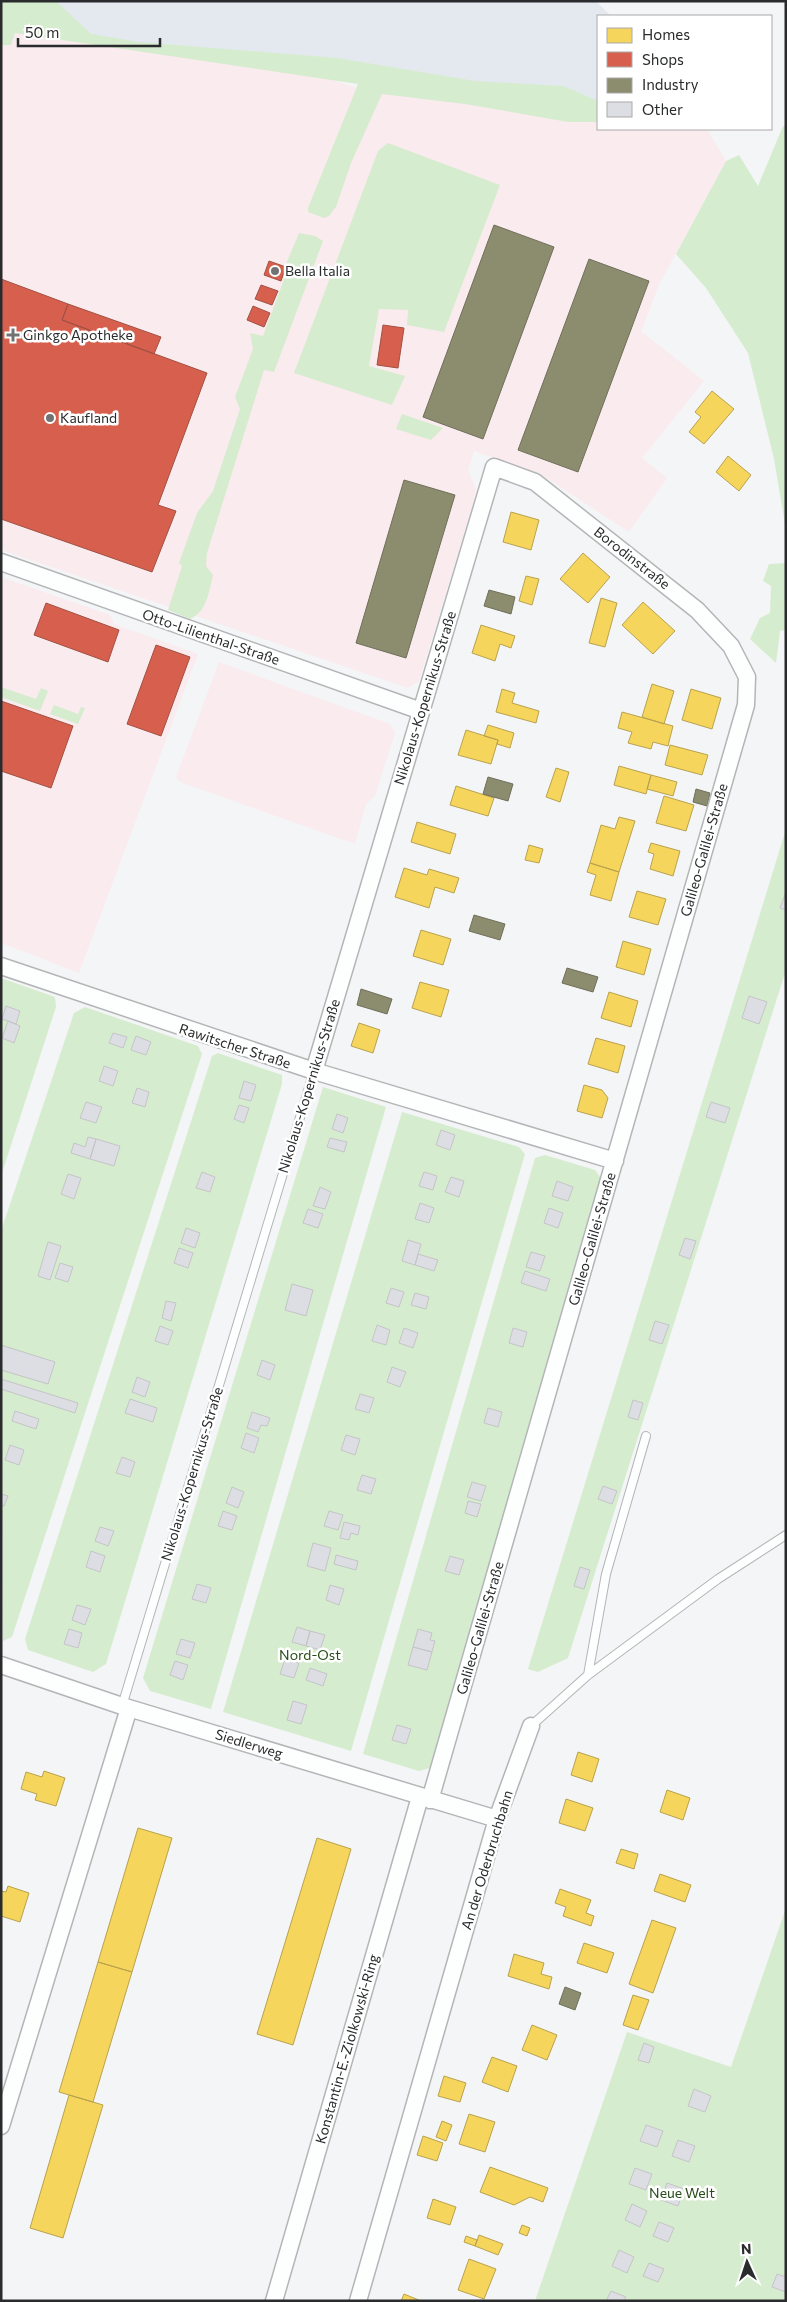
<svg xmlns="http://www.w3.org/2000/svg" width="787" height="2302" viewBox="0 0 787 2302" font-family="Commissioner,sans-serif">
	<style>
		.commercial { fill: #faebee }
		.built { fill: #e3e9ee }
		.green { fill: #d6eccf }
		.homes { fill: #f6d55c; stroke: #b9a24e }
		.shops { fill: #d6604d; stroke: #a25043 }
		.industry { fill: #8c8c6e; stroke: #6f6f5a }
		.building { fill: #dddee4; stroke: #c4c5c6 }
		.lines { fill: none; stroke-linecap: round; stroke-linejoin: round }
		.service-casing { stroke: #b4b5b7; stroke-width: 10 }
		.minor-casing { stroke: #b4b5b7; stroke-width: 19 }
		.service { stroke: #fdfefe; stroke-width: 8 }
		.minor { stroke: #fdfefe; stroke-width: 16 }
		.poi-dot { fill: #717273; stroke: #fff; stroke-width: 2 }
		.labels { text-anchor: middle; stroke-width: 5; stroke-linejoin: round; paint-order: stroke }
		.poi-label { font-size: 14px; fill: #2a2b2c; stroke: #fff; text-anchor: start }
		.street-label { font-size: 14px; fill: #2a2b2c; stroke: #fff }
		.park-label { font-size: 14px; fill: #274c17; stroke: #fff }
	</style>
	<rect width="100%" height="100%" fill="#f4f5f7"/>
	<path class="commercial" d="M1,23L277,63L361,89L598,116V129H707L726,161L659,285L641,331L704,381L642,458L667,478L629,532L539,473L474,451L468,470L476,489L473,503L419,681L408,688L1,550Z
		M1,577L110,615L114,624L198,654L79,973L1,943Z
		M219,662L390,724L395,733L375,796L366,804L355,844L180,782L176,777Z"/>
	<path class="built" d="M52,1H596L611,16H598V116L90,38Z"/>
	<path class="green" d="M1,1H56L91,34L139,42L337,58L475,81L563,86L598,101V122H568L465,104L382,94L351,163L336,207L329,216L324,218L308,212V208L358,84L15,33L11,45H1Z
		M783,126H786V530L774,459L748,353L706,288L676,254L726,161L739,155L758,186Z
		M388,143L500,185L444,332L407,325L408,310L379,309L369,366L405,376L392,405L294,373L378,151Z
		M299,233L315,236L323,241L274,372L264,370L207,553L206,566L213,575C209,591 207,612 190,619L168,610L182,566L179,563L197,513L213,491L240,409L235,397L253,349L250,333L263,336L289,266L286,264Z
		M402,414L443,428L431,440L396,429Z
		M786,563V630L780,631L776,663L750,639L760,618L770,613L771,586L763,581L769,564Z
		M1,687L36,699L41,688L48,691L40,711L1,697Z
		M54,705L78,714L81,707L85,708L78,724L50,714Z
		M786,829V970L568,1658L538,1672L528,1669Z
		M1,978L55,997L56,1007L1,1176Z
		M85,1007L198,1046L202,1054L12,1637L3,1641L1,1231L74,1013Z
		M218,1053L282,1075V1084L106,1664L93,1672L28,1650L25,1639L212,1056Z
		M323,1087L386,1107L211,1709L150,1691L143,1678Z
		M402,1112L519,1147L525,1154L351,1751L223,1712Z
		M545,1155L595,1170L601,1178L434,1767L419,1771L363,1754L535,1158Z
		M786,1908V2301H535L627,2032L731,2067Z"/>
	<path class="homes" d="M712,391L734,409L704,444L689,432L701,417L695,412Z
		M728,456L751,475L739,491L716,472Z
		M511,512L539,520L531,550L503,542Z
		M583,553L610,577L588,603L560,579Z
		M526,576L539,579L532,605L519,601Z
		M601,598L617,603L605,647L589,643Z
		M643,602L675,631L653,654L622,625Z
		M481,625L515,636L511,648L500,644L495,661L472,653Z
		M652,684L674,691L664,724L642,717Z
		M502,689L515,693L512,703L539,711L536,723L496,712Z
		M691,689L721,698L712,729L682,720Z
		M622,712L673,726L668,746L653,742L651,749L628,743L632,732L618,728Z
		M488,725L514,733L510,748L497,744L498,740L484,736Z
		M466,730L498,740L491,764L458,755Z
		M670,745L708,755L702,775L665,765Z
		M619,766L651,775L646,794L614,785Z
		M556,768L569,772L560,802L546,797Z
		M651,775L677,782L673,796L647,789Z
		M456,786L494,798L488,816L450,805Z
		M664,796L694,805L686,831L656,823Z
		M619,817L635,821L619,872L590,863L601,825L615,829Z
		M417,822L456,834L450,854L411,842Z
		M651,843L680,851L673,876L650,869L654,854L648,852Z
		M529,845L543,849L539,863L525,860Z
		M590,863L619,872L611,901L590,895L596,875L587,872Z
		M404,868L427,875L429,869L459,878L454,893L435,887L429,908L395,897Z
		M637,891L666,899L658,925L629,917Z
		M421,930L451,939L443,965L413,956Z
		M623,941L651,949L644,975L616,967Z
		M420,982L449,990L441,1017L412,1008Z
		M609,992L638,1001L631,1027L601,1018Z
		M359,1023L380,1030L373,1053L351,1046Z
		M596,1038L625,1046L618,1073L588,1064Z
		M584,1085L602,1090L608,1098L602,1118L577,1111Z
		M578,1752L599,1759L592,1782L571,1775Z
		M44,1771L65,1778L56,1806L35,1800L37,1794L21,1789L26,1772L42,1777Z
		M667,1790L690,1798L683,1820L660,1812Z
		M566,1799L593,1808L585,1831L559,1823Z
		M138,1828L172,1838L132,1972L98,1962Z
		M317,1838L351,1849L293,2045L257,2034Z
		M621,1849L638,1854L634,1869L616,1863Z
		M660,1874L691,1885L685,1902L654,1891Z
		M8,1886L29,1893L20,1922L1,1916V1891L6,1892Z
		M560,1889L591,1900L586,1913L594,1916L591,1926L563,1916L566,1907L555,1903Z
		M652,1920L676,1928L653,1993L629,1984Z
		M584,1943L614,1953L607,1973L577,1963Z
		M514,1954L544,1963L541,1974L552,1977L549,1989L508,1976Z
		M98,1962L132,1972L93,2102L59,2092Z
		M633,1995L649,2000L638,2030L623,2025Z
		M532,2025L557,2035L547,2060L522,2050Z
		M492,2057L517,2066L508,2092L482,2082Z
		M444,2076L466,2083L460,2102L438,2096Z
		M69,2095L103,2105L63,2238L30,2228Z
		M469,2114L495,2122L485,2152L459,2144Z
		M442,2121L452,2125L446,2141L436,2137Z
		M423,2136L443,2143L437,2161L417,2155Z
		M490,2167L548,2188L543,2202L530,2197L514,2205L480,2192Z
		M433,2199L456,2207L450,2225L427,2218Z
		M522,2225L530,2228L527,2236L519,2233Z
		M479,2235L503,2244L498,2255L475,2246Z
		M466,2236L477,2240L475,2246L464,2242Z
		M469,2259L496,2269L484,2299L458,2290Z
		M404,2294L421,2301H401Z"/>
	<path class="shops" d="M269,261L286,267L281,281L264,275Z
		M1,279L68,304L62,320L207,373L158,505L176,511L152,572L1,519Z
		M261,285L278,291L272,305L255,299Z
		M68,304L161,337L154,354L62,320Z
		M253,306L270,313L264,327L247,320Z
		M383,325L404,328L398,368L377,365Z
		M46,603L119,630L108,662L34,635Z
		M156,645L190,657L161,736L127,724Z
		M1,701L73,726L51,788L1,771Z"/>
	<path class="industry" d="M494,225L554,247L483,439L423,417Z
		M589,259L649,281L578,472L518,450Z
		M404,480L455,495L406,658L356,643Z
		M489,590L515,597L511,614L484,606Z
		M488,777L513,784L508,801L483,794Z
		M696,789L710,793L707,806L693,802Z
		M474,915L505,924L500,940L469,931Z
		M567,968L598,977L593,992L562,983Z
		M361,989L392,999L387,1014L357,1005Z
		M565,1987L581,1993L575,2010L559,2004Z"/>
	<path class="building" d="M786,892V910L780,908Z
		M749,996L767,1002L759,1024L742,1018Z
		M6,1006L20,1011L16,1024L2,1019Z
		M8,1021L20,1026L14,1043L2,1038Z
		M113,1033L127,1037L123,1048L109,1043Z
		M136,1036L151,1042L146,1055L131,1050Z
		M104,1066L118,1071L113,1086L99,1081Z
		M244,1081L256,1085L251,1101L239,1098Z
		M137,1088L149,1092L145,1107L132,1103Z
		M86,1102L102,1107L96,1123L80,1118Z
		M711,1102L730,1108L725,1123L706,1117Z
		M239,1105L249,1108L244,1123L234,1119Z
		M337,1114L348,1118L343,1133L332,1129Z
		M441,1130L455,1135L450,1150L436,1145Z
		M88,1137L96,1139L90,1159L71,1153L74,1143L85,1147Z
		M330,1138L347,1142L344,1152L327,1147Z
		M96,1139L120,1146L114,1166L90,1159Z
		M202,1172L215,1177L210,1192L196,1188Z
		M424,1172L437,1176L433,1190L419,1186Z
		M68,1174L81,1178L74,1199L61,1194Z
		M451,1177L464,1181L459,1197L445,1192Z
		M557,1181L573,1187L568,1201L552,1196Z
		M320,1187L331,1192L325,1209L313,1206Z
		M420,1203L434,1208L429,1223L415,1219Z
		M549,1208L563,1213L558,1228L544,1223Z
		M308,1209L323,1214L318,1228L303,1223Z
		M186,1228L200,1233L195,1248L181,1243Z
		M685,1238L696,1241L690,1259L679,1255Z
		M408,1240L421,1244L415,1265L402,1261Z
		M48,1242L61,1246L50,1280L38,1276Z
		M179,1248L193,1253L188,1268L174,1263Z
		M531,1252L545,1256L540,1271L526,1267Z
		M418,1254L438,1260L434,1271L415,1265Z
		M60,1263L73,1267L68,1282L55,1278Z
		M525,1271L550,1279L546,1291L521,1283Z
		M292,1284L313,1290L306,1316L285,1310Z
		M391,1288L404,1292L399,1307L386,1303Z
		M415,1293L429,1297L426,1309L411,1305Z
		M166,1301L176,1303L171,1321L162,1318Z
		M655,1321L669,1325L662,1344L649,1340Z
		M377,1325L390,1330L386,1345L372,1341Z
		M160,1326L173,1331L168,1345L155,1341Z
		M404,1328L418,1333L413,1348L399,1343Z
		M513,1328L527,1332L523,1347L509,1343Z
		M1,1345L55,1362L48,1384L1,1370Z
		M262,1360L275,1365L270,1380L257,1375Z
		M392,1367L406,1372L400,1387L387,1382Z
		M137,1377L150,1382L145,1397L132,1392Z
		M1,1379L78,1403L75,1413L1,1389Z
		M360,1394L374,1398L369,1413L355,1409Z
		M130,1399L157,1408L153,1422L125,1413Z
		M633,1400L643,1403L638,1420L628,1417Z
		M488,1408L502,1412L498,1427L484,1423Z
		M15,1411L39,1419L36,1429L12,1421Z
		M252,1412L270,1418L267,1426L261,1425L258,1432L247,1428Z
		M246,1433L259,1438L254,1453L241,1448Z
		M346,1435L360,1439L355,1455L341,1450Z
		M10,1445L24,1450L19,1465L5,1460Z
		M122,1457L135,1462L130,1477L116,1473Z
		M362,1475L376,1479L371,1494L357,1490Z
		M472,1482L486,1486L481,1501L467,1497Z
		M603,1486L617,1491L612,1504L598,1499Z
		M232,1487L244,1492L238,1508L226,1503Z
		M1,1494L8,1496L4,1506H1Z
		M468,1501L481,1504L477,1517L465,1513Z
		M223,1511L237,1516L232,1530L218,1526Z
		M329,1511L343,1515L338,1530L324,1526Z
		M344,1522L360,1526L358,1535L351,1533L349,1540L340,1538Z
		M100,1527L114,1531L108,1546L95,1541Z
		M313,1543L331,1548L325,1571L307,1566Z
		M91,1551L105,1556L100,1572L86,1567Z
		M336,1555L358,1561L356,1570L334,1564Z
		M450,1556L464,1560L459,1575L445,1571Z
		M580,1567L590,1570L584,1589L574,1586Z
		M197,1584L211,1588L206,1603L192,1599Z
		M330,1585L344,1589L339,1605L326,1600Z
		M77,1605L91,1609L85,1625L72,1620Z
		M297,1627L310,1631L306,1646L292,1642Z
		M69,1629L82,1633L78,1648L64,1644Z
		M418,1629L432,1633L430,1640L435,1641L432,1652L413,1647Z
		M310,1631L325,1635L320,1650L306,1646Z
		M181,1639L195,1643L190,1658L176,1654Z
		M413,1647L432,1652L427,1670L408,1665Z
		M285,1659L299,1663L294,1678L280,1674Z
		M175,1661L188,1665L183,1680L170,1675Z
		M310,1668L327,1674L323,1686L306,1680Z
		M293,1701L307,1705L301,1724L287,1720Z
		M397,1725L411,1729L406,1744L392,1740Z
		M644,2043L654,2047L649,2063L638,2060Z
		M694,2089L711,2096L705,2112L688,2106Z
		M646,2125L663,2131L657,2147L640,2141Z
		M678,2140L695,2146L689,2162L672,2156Z
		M635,2168L652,2174L646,2190L629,2184Z
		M667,2183L684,2189L678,2206L661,2200Z
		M632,2204L647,2211L640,2227L625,2220Z
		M659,2222L674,2228L668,2242L653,2236Z
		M619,2250L634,2257L627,2273L612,2266Z
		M649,2263L664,2269L658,2282L643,2276Z
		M777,2274L786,2277V2292L772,2287Z
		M611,2291L626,2297L624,2301H606Z"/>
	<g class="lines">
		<g class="service-casing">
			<path id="service" d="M588,1675L606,1574L646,1436
				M122,1706L314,1071
				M531,1726L588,1675L718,1579L786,1535"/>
		</g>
		<g class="minor-casing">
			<path id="minor" d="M1,562L421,711
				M1,966L314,1071L615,1161
				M314,1071L494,467L535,482L697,610L731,646L747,677L746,705L430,1800
				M1,1665L122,1706L497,1819
				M1,2126L129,1708
				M274,2301L420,1797
				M358,2301L497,1819L531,1726"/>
		</g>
		<use href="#service" class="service"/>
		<use href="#minor" class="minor"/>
	</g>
	<g class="poi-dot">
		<circle cx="275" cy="271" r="5"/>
		<path d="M10.5 327.5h5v5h5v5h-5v5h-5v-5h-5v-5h5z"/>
		<circle cx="50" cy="418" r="5"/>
	</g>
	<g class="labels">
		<g class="poi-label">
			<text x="285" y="276">Bella Italia</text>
			<text x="23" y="340">Ginkgo Apotheke</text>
			<text x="60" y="423">Kaufland</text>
		</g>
		<g class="street-label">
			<text transform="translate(632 558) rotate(38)" y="5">Borodinstraße</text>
			<text transform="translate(211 637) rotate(19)" y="5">Otto-Lilienthal-Straße</text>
			<text transform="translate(425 698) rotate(-73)" y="5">Nikolaus-Kopernikus-Straße</text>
			<text transform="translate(704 850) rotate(-74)" y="5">Galileo-Galilei-Straße</text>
			<text transform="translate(235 1046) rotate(18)" y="5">Rawitscher Straße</text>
			<text transform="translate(309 1086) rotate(-73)" y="5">Nikolaus-Kopernikus-Straße</text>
			<text transform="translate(592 1239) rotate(-74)" y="5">Galileo-Galilei-Straße</text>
			<text transform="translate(192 1474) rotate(-73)" y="5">Nikolaus-Kopernikus-Straße</text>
			<text transform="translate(480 1628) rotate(-74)" y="5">Galileo-Galilei-Straße</text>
			<text transform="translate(249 1744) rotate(17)" y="5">Siedlerweg</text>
			<text transform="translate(487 1860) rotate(-73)" y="5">An der Oderbruchbahn</text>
			<text transform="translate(347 2049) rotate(-74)" y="5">Konstantin-E.-Ziolkowski-Ring</text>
		</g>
		<g class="park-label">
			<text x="310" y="1660">Nord-Ost</text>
			<text x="682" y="2198">Neue Welt</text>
		</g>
	</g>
	<rect width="787" height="2302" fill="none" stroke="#2a2b2c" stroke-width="5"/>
	<rect x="597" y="15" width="175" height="115" fill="#ffffff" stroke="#aaaaab"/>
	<rect x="607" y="28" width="25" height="15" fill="#f6d55c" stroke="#aaaaab"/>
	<text x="642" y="40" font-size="15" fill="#2a2b2c">Homes</text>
	<rect x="607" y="52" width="25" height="15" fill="#d6604d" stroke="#aaaaab"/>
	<text x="642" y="65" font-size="15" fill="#2a2b2c">Shops</text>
	<rect x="607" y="78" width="25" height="15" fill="#8c8c6e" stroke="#aaaaab"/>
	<text x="642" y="90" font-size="15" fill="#2a2b2c">Industry</text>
	<rect x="607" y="102" width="25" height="15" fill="#dddee4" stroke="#aaaaab"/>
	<text x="642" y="115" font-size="15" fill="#2a2b2c">Other</text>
	<g transform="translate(747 2262) rotate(357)" stroke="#ffffff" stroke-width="4" paint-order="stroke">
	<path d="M0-4L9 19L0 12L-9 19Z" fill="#2a2b2c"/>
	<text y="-8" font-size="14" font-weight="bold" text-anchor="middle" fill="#2a2b2c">N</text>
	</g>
	<path d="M18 38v8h142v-8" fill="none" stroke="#2a2b2c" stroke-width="2.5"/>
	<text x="25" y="38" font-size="15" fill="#2a2b2c" stroke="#ffffff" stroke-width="4" paint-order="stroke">50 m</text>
</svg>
